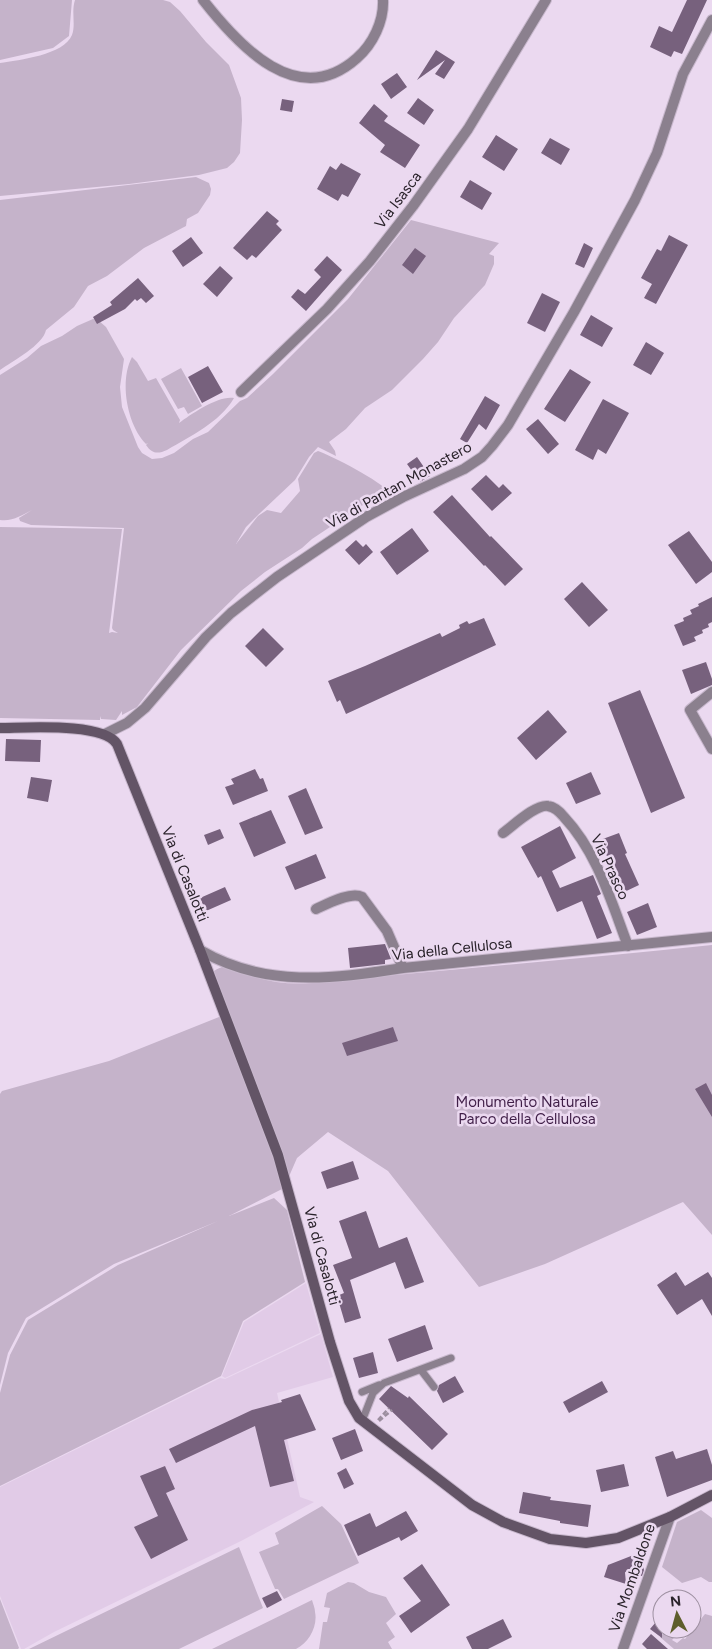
<svg xmlns="http://www.w3.org/2000/svg" width="712" height="1649" viewBox="0 0 712 1649" font-family="Figtree,sans-serif">
	<style>
		.built { fill: #e1cbe7 }
		.green { fill: #c5b3ca }
		.building { fill: #77617d }
		.lines { fill: none; stroke-linecap: round; stroke-linejoin: round }
		.lane-casing { stroke: #c8b8cd; stroke-width: 9 }
		.street-casing { stroke: #c8b8cd; stroke-width: 12 }
		.secondary-casing { stroke: #c8b8cd; stroke-width: 12 }
		.path { stroke: #9c8e9f; stroke-width: 2.5; stroke-dasharray: 5 2.5; stroke-linecap: butt }
		.lane { stroke: #8b808e; stroke-width: 7 }
		.street { stroke: #8b808e; stroke-width: 10 }
		.secondary { stroke: #635466; stroke-width: 10 }
		.labels { text-anchor: middle; stroke-width: 5; stroke-linejoin: round; paint-order: stroke }
		.street-label { font-size: 15px; fill: #2a232b; stroke: #ebd9f0 }
		.park-label { font-size: 15px; fill: #401f48; stroke: #ebd9f0 }
	</style>
	<rect width="100%" height="100%" fill="#ebd9f0"/>
	<path class="built" d="M306,1283L320,1333L225,1378L222,1376L244,1322Z
		M321,1334L333,1377L277,1393L300,1497L314,1502L241,1541L54,1632L24,1649H21L0,1596V1487L220,1378L225,1379Z"/>
	<path class="green" d="M0,0H72L69,36L53,48L0,60Z
		M75,0H163L170,2L180,11L206,42L229,65L241,98L242,120L240,153L234,162L227,168L199,175L129,184L0,196V63C19,60 64,55 72,35C76,24 71,12 75,0Z
		M196,177L209,183L211,189L210,195L198,213L187,219L186,226L144,248L107,276L88,286L74,307L46,330C43,345 13,361 0,370V200Z
		M411,220L499,243L489,254L494,256V264L485,285L454,318L438,342L423,359L392,390L365,408L346,429L329,442L335,451L336,456L318,447L309,457L295,480L259,514L246,527L236,544L258,516L267,510L281,513L300,491L298,479L314,453L318,451C330,455 383,482 388,492L366,503L312,539L302,548L265,572L241,591L181,650L137,707L122,715V711L116,720L101,719L100,716V720L0,718V527L122,529L109,633L112,632L118,633L113,630L112,628L124,528L31,525L20,521L19,518L32,510C22,515 12,522 0,520V375L27,358L41,346L62,336L77,326L93,319L98,320L106,327L124,359L120,387L122,407L138,447L142,453L152,459L162,458L174,453L193,439L208,432L240,401L247,398L273,374L348,299Z
		M132,357L137,362L148,381L156,378L180,420L179,423C191,414 219,395 234,398C220,422 191,436 167,450C158,454 152,454 146,445L148,443L146,444C127,425 119,381 132,357Z
		M181,368L202,406L188,414L184,407L178,409L161,379Z
		M712,945V1235L683,1202L545,1264L479,1287L388,1171L328,1132L297,1158L284,1188L229,1216L274,1198L287,1210L305,1282L243,1321L221,1376L0,1486V1393L10,1355L28,1320L118,1265L218,1221L114,1264L26,1318L8,1353L0,1385V1094L2,1091L109,1061L229,1013L214,971C219,968 222,966 228,967C235,968 242,973 249,975C269,982 291,985 312,983C446,970 579,959 712,945Z
		M322,1506L341,1524L359,1563L284,1599L278,1589H275L259,1552L279,1544L275,1533Z
		M701,1510L712,1518V1582H709L701,1577L682,1583L662,1567L677,1522Z
		M239,1547L263,1608L179,1649H29Z
		M348,1582L354,1583L369,1592L386,1597L396,1614L386,1623L395,1637L388,1642L392,1649H319L323,1622H327L330,1608L324,1607L327,1593Z
		M0,1599L19,1648L18,1649H0Z
		M312,1600C313,1604 315,1608 315,1612C318,1626 309,1643 296,1649H212Z
		M705,1614L712,1616V1649H674L660,1637L667,1629H678V1633L672,1640L677,1643L683,1638L685,1639Z"/>
	<path class="building" d="M687,0H707L682,54L674,51L671,57L650,47L659,26L672,32Z
		M436,50L455,62L444,79L435,74L445,60L417,80Z
		M397,73L407,87L391,99L381,84Z
		M418,98L434,110L424,125L407,113Z
		M282,99L294,101L292,112L280,110Z
		M374,104L388,116L384,121L420,145L405,168L380,152L385,145L359,123Z
		M496,135L518,149L504,171L482,157Z
		M550,138L570,149L561,165L541,153Z
		M341,163L361,174L348,197L342,194L338,201L317,189L330,166L336,170Z
		M470,180L492,193L482,210L460,197Z
		M267,211L279,221L276,224L282,230L256,258L252,255L247,260L233,248Z
		M669,235L688,245L656,304L644,298L652,284L641,278L657,249L661,251Z
		M191,237L203,253L183,267L172,251Z
		M584,243L593,248L584,268L575,264Z
		M415,248L426,256L413,274L402,265Z
		M327,256L342,270L306,311L291,297L298,289L305,294L321,277L314,270Z
		M220,266L233,278L217,297L203,284Z
		M138,278L154,296L146,303L141,298L137,301L135,299L125,309L97,324L93,317L112,305L110,302Z
		M542,293L560,302L545,332L527,323Z
		M591,315L613,328L602,347L580,335Z
		M646,342L664,353L651,375L633,365Z
		M208,366L223,392L202,403L188,377Z
		M570,369L591,382L565,422L544,409Z
		M485,396L500,405L486,430L479,424L467,443L460,439Z
		M603,399L629,413L606,454L598,449L593,460L575,450Z
		M538,419L559,444L548,454L526,429Z
		M417,457L430,476L420,482L407,464Z
		M486,475L499,488L503,484L512,493L492,511L471,489Z
		M452,495L490,537L491,536L523,569L505,586L485,565L484,566L433,512Z
		M412,528L429,551L397,575L380,552Z
		M689,531L712,562V572L696,584L668,545Z
		M356,540L363,547L366,544L373,552L359,565L345,550Z
		M582,582L608,610L589,627L564,599Z
		M712,597V622L708,624L709,627L702,630L703,633L694,637L696,641L683,646L674,625L684,621L683,618L692,614L690,610L699,606L698,604Z
		M484,618L496,645L346,714L340,700L337,702L328,681L365,666L440,633L442,637L460,628L459,625L467,621L469,624Z
		M263,628L284,649L266,667L245,646Z
		M706,662L712,679V685L691,694L682,670Z
		M640,690L685,798L651,813L608,703Z
		M548,710L567,732L536,760L517,738Z
		M6,739L41,740L40,762L5,761Z
		M255,769L260,779L263,778L268,791L233,805L225,787L234,784L231,779Z
		M591,772L601,794L576,804L566,783Z
		M31,777L52,780L48,802L27,798Z
		M306,788L323,828L305,835L288,796Z
		M271,810L286,843L254,857L239,823Z
		M560,826L576,858L552,871L560,888L593,875L601,894L597,896L612,933L597,939L582,901L557,912L541,876L538,878L521,847Z
		M220,829L224,838L208,845L204,835Z
		M619,833L627,853L625,854L639,885L620,894L618,888L614,889L608,875L614,873L600,840Z
		M316,854L326,878L295,890L285,867Z
		M225,887L231,900L206,911L200,898Z
		M648,903L657,927L637,935L627,912Z
		M385,944L391,959L385,960V964L350,968L348,948Z
		M393,1027L398,1041L347,1056L342,1043Z
		M706,1083L712,1095V1117L695,1089Z
		M353,1161L359,1179L327,1189L321,1172Z
		M366,1211L379,1248L407,1237L424,1282L405,1289L395,1262L350,1280L361,1318L345,1323L337,1296L344,1293L333,1265L352,1258L339,1221Z
		M676,1272L685,1286L708,1272L712,1278V1316L702,1299L677,1315L657,1285Z
		M425,1325L433,1349L397,1362L388,1339Z
		M373,1352L378,1373L359,1378L353,1358Z
		M455,1376L464,1392L443,1403L437,1391L439,1385Z
		M602,1381L608,1392L569,1413L563,1402Z
		M391,1386L408,1398L409,1396L448,1434L432,1450L379,1399Z
		M300,1394L316,1430L284,1440L294,1481L270,1487L255,1426L176,1463L169,1449L252,1410L282,1402L281,1400Z
		M355,1429L363,1451L341,1460L332,1438Z
		M707,1449L712,1465V1480L667,1497L655,1457L673,1451L676,1459Z
		M624,1464L629,1486L601,1492L596,1470Z
		M165,1466L175,1489L166,1493L188,1540L151,1559L134,1527L158,1516L140,1476Z
		M346,1468L354,1484L344,1489L337,1473Z
		M523,1492L551,1497L550,1500L591,1505L588,1527L560,1523V1521L519,1513Z
		M406,1511L418,1531L401,1541L399,1537L358,1556L344,1525L370,1513L376,1527Z
		M649,1549L643,1566L644,1570L642,1576L625,1572L626,1584L604,1577L608,1565Z
		M422,1564L450,1605L411,1633L399,1616L421,1601L403,1578Z
		M277,1591L282,1600L267,1608L262,1598Z
		M662,1615V1638L650,1629Z
		M503,1619L512,1637L488,1649H472L466,1637Z
		M651,1634L668,1649H647L642,1644Z"/>
	<g class="lines">
		<g class="lane-casing">
			<path id="lane" d="M421,1370L434,1387
				M362,1392L379,1385
				M362,1421L373,1393L384,1383L451,1358"/>
		</g>
		<g class="street-casing">
			<path id="street" d="M203,0C239,46 298,111 357,58C373,44 384,21 383,0
				M241,392L327,309L370,261L413,206L468,129L546,0
				M712,692L690,710L712,749
				M105,734L127,723L145,708L206,637L231,613L277,577L366,517L403,497L464,469L482,457L492,446L508,425L574,312L635,200L657,153L683,74L712,20
				M503,833C514,825 536,804 548,806C555,807 560,812 564,817C597,852 611,901 628,946
				M316,909C327,904 351,891 362,897L387,931L403,968
				M200,950C264,988 333,979 403,968L712,937
				M623,1649L670,1517"/>
		</g>
		<g class="secondary-casing">
			<path id="secondary" d="M0,728C25,728 103,722 117,744L200,950L278,1155L330,1342L349,1401L359,1418L472,1505L503,1522L550,1539L586,1543L618,1538L670,1517L712,1495"/>
		</g>
		<path class="path" d="M378,1420L389,1408
			M379,1421L392,1410"/>
		<use href="#lane" class="lane"/>
		<use href="#street" class="street"/>
		<use href="#secondary" class="secondary"/>
	</g>
	<g class="labels">
		<g class="street-label">
			<text transform="translate(398 200) rotate(-53)" y="5">Via Isasca</text>
			<text transform="translate(399 485) rotate(-29)" y="5">Via di Pantan Monastero</text>
			<text transform="translate(610 867) rotate(65)" y="5">Via Prasco</text>
			<text transform="translate(185 874) rotate(68)" y="5">Via di Casalotti</text>
			<text transform="translate(452 949) rotate(-6)" y="5">Via della Cellulosa</text>
			<text transform="translate(322 1256) rotate(75)" y="5">Via di Casalotti</text>
			<text transform="translate(632 1578) rotate(-71)" y="5">Via Mombaldone</text>
		</g>
		<g class="park-label">
			<text x="527" y="1107">Monumento Naturale<tspan x="527" dy="17">Parco della Cellulosa</tspan></text>
		</g>
	</g>
	<g transform="translate(677 1614) rotate(354)"><circle r="24" fill="#ebd9f0" stroke="#9e90a1"/>
	<path d="M0-4L9 19L0 12L-9 19Z" fill="#5e5e2c"/>
	<text y="-8" font-size="14" font-weight="bold" text-anchor="middle" fill="#2a232b">N</text>
	</g>
</svg>
